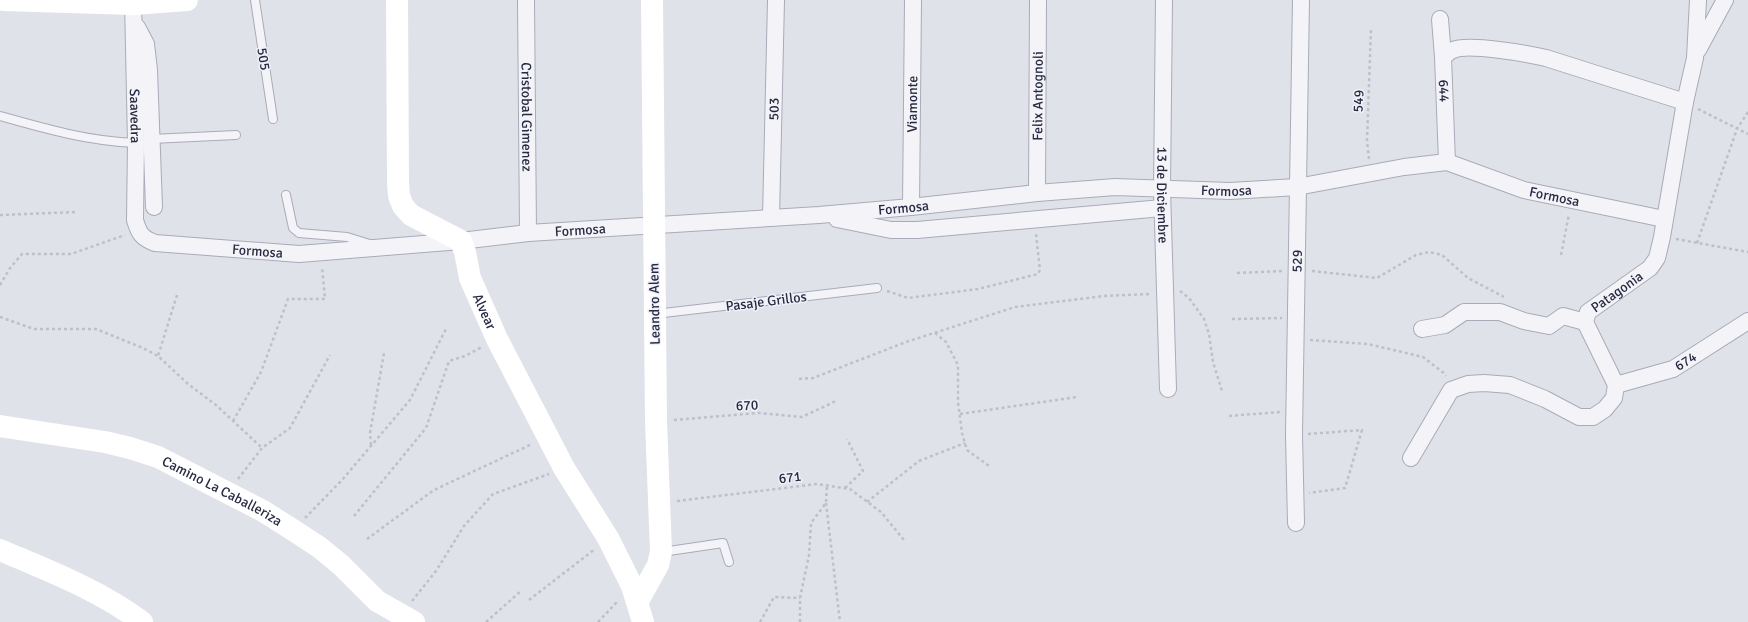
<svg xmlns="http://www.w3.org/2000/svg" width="1748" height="622" viewBox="0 0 1748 622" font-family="Signika,sans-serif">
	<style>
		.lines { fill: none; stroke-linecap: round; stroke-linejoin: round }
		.lane-casing { stroke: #a8abb8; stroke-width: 10 }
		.street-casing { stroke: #a8abb8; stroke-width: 18 }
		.path { stroke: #bfbfc9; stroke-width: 2.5; stroke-dasharray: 3 3; stroke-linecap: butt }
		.lane { stroke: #f4f4f8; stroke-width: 8 }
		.street { stroke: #f4f4f8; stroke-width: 16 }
		.secondary { stroke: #fff; stroke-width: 22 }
		.labels { text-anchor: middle; stroke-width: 3; stroke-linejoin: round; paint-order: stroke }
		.street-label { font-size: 14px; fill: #272a43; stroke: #f0f1f8 }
	</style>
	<rect width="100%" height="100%" fill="#e0e2ea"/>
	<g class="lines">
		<g class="lane-casing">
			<path id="lane" d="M255,0L273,119
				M0,116C46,129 88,141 136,143
				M151,139L236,135
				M286,195L293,228L299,233L347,237L373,245
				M655,314L877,288
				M662,552L723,543L729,562"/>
		</g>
		<g class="street-casing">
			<g id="street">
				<path id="s1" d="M133,0L136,143L135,220C139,234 142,238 155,243L299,254L461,241L528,233L819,215L911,207L1037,193L1115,187L1230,191L1297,187L1404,167L1447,162L1524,190L1664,219"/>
				<path id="s2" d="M526,0L528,233"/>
				<path id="s3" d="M1164,0L1162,190L1168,389"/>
				<path id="s4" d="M1440,19L1443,57L1447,162"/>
				<path d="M137,27L146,44L149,70L154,207"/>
				<path d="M1698,50L1725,0"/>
				<path d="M1443,57C1446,55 1450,51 1453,50C1468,43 1529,54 1546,58L1685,102"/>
				<path id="s5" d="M1037,193L1038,0"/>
				<path id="s6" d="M911,207L913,0"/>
				<path id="s7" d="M771,218L776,0"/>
				<path d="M837,219L891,230H917L1162,208"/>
				<path d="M1422,329L1445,325L1464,312H1500L1524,321L1549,326L1563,316L1585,322"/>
				<path id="s8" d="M1616,385L1673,369L1748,321"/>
				<path id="s9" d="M1411,458L1451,390L1468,384L1484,383L1510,385L1545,399L1579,417H1593L1605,409L1614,398L1616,385L1585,322L1588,312L1650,268L1657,258L1662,237L1685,102L1695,58L1698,0"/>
				<path id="s10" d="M1296,523L1294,435L1301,0"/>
			</g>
		</g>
		<path class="path" d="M1698,109L1748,134
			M1369,159L1367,141L1371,29
			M0,215L76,212
			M1676,239L1748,252
			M1697,243L1737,129L1748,112
			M1561,255L1569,214
			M1312,271L1377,278L1416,255L1429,252L1442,255L1468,278L1504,297
			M1237,273L1283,271
			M0,285L10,268L22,254H71L125,235
			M887,291L908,298L978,289L1038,274L1040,270L1036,234
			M1180,291L1189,298L1204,319L1209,334L1213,362L1222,391
			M177,295L158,356L188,384L216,405L262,448
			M0,317L34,329H96L143,348L158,356
			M1232,319L1282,318
			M935,333L946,342L958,365V402L962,433L967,450L989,466
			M1310,340L1368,344L1423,357L1445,374L1446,376
			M799,379L813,378L906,342L1015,307L1104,296L1152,294
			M960,414L1077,397
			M1229,416L1280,412
			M674,420L759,413L802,417L836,401
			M233,421L261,372L288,299H325L322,267
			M1308,434L1362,430L1345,488L1309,493
			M371,445L370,433L384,353
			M238,479L262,448L290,428L330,355
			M845,488L863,471L847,439
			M677,501L817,484L850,489L881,512L904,540
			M867,502L919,461L965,443
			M826,503L840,622
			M354,516L426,428L449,361L465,356L482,347
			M305,518L342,480L410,400L446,329
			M367,539L434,490L532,444
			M529,600L595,549
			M412,601L436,571L464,526L493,494L549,474
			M486,622L521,591
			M598,622L618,601
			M760,622L774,597L800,598
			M800,622V598L809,555L811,523L826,503L827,485"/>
		<use href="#lane" class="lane"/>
		<use href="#street" class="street"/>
		<g class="secondary">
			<path d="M3,0L134,4L187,0"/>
			<path id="s11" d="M397,0L398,183L399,196L403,206L411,215L461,241L465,252L470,278L497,339L564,468L608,538L632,586L643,622"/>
			<path id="s12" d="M0,426L105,442L130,448L158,457L263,511L293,530L319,547L341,565L377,601L414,622"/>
			<path d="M0,550C49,571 99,590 142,622"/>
			<path d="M638,601L658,565L661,552L656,421L652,0"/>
		</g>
	</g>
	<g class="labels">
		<g class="street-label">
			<text transform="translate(264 59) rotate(81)" y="5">505</text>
			<text dy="5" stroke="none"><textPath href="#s4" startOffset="72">644</textPath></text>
			<text dy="5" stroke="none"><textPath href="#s5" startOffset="97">Felix Antognoli</textPath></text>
			<text transform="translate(1358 101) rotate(-88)" y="5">549</text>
			<text dy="5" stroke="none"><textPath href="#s6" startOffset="103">Viamonte</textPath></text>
			<text dy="5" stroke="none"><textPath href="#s7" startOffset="109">503</textPath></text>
			<text dy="5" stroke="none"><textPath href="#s1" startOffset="116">Saavedra</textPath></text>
			<text dy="5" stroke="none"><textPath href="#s2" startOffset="117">Cristobal Gimenez</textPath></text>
			<text dy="5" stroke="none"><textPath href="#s1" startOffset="1327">Formosa</textPath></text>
			<text dy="5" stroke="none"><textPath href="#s3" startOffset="195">13 de Diciembre</textPath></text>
			<text dy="5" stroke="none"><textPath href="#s1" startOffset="1663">Formosa</textPath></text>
			<text dy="5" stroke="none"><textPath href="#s1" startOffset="1003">Formosa</textPath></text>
			<text dy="5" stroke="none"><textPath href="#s1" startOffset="679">Formosa</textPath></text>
			<text dy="5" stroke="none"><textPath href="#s1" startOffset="355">Formosa</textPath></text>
			<text dy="5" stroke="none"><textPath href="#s10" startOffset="262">529</textPath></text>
			<text dy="5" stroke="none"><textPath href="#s9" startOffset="387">Patagonia</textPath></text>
			<text transform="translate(766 301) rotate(-7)" y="5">Pasaje Grillos</text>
			<text transform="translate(654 304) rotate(-91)" y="5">Leandro Alem</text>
			<text dy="5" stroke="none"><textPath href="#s11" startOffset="350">Alvear</textPath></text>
			<text dy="5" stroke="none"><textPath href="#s8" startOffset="74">674</textPath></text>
			<text transform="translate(747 405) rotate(-3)" y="5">670</text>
			<text transform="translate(790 477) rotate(-7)" y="5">671</text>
			<text dy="5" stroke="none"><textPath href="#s12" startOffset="234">Camino La Caballeriza</textPath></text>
		</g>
	</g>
</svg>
